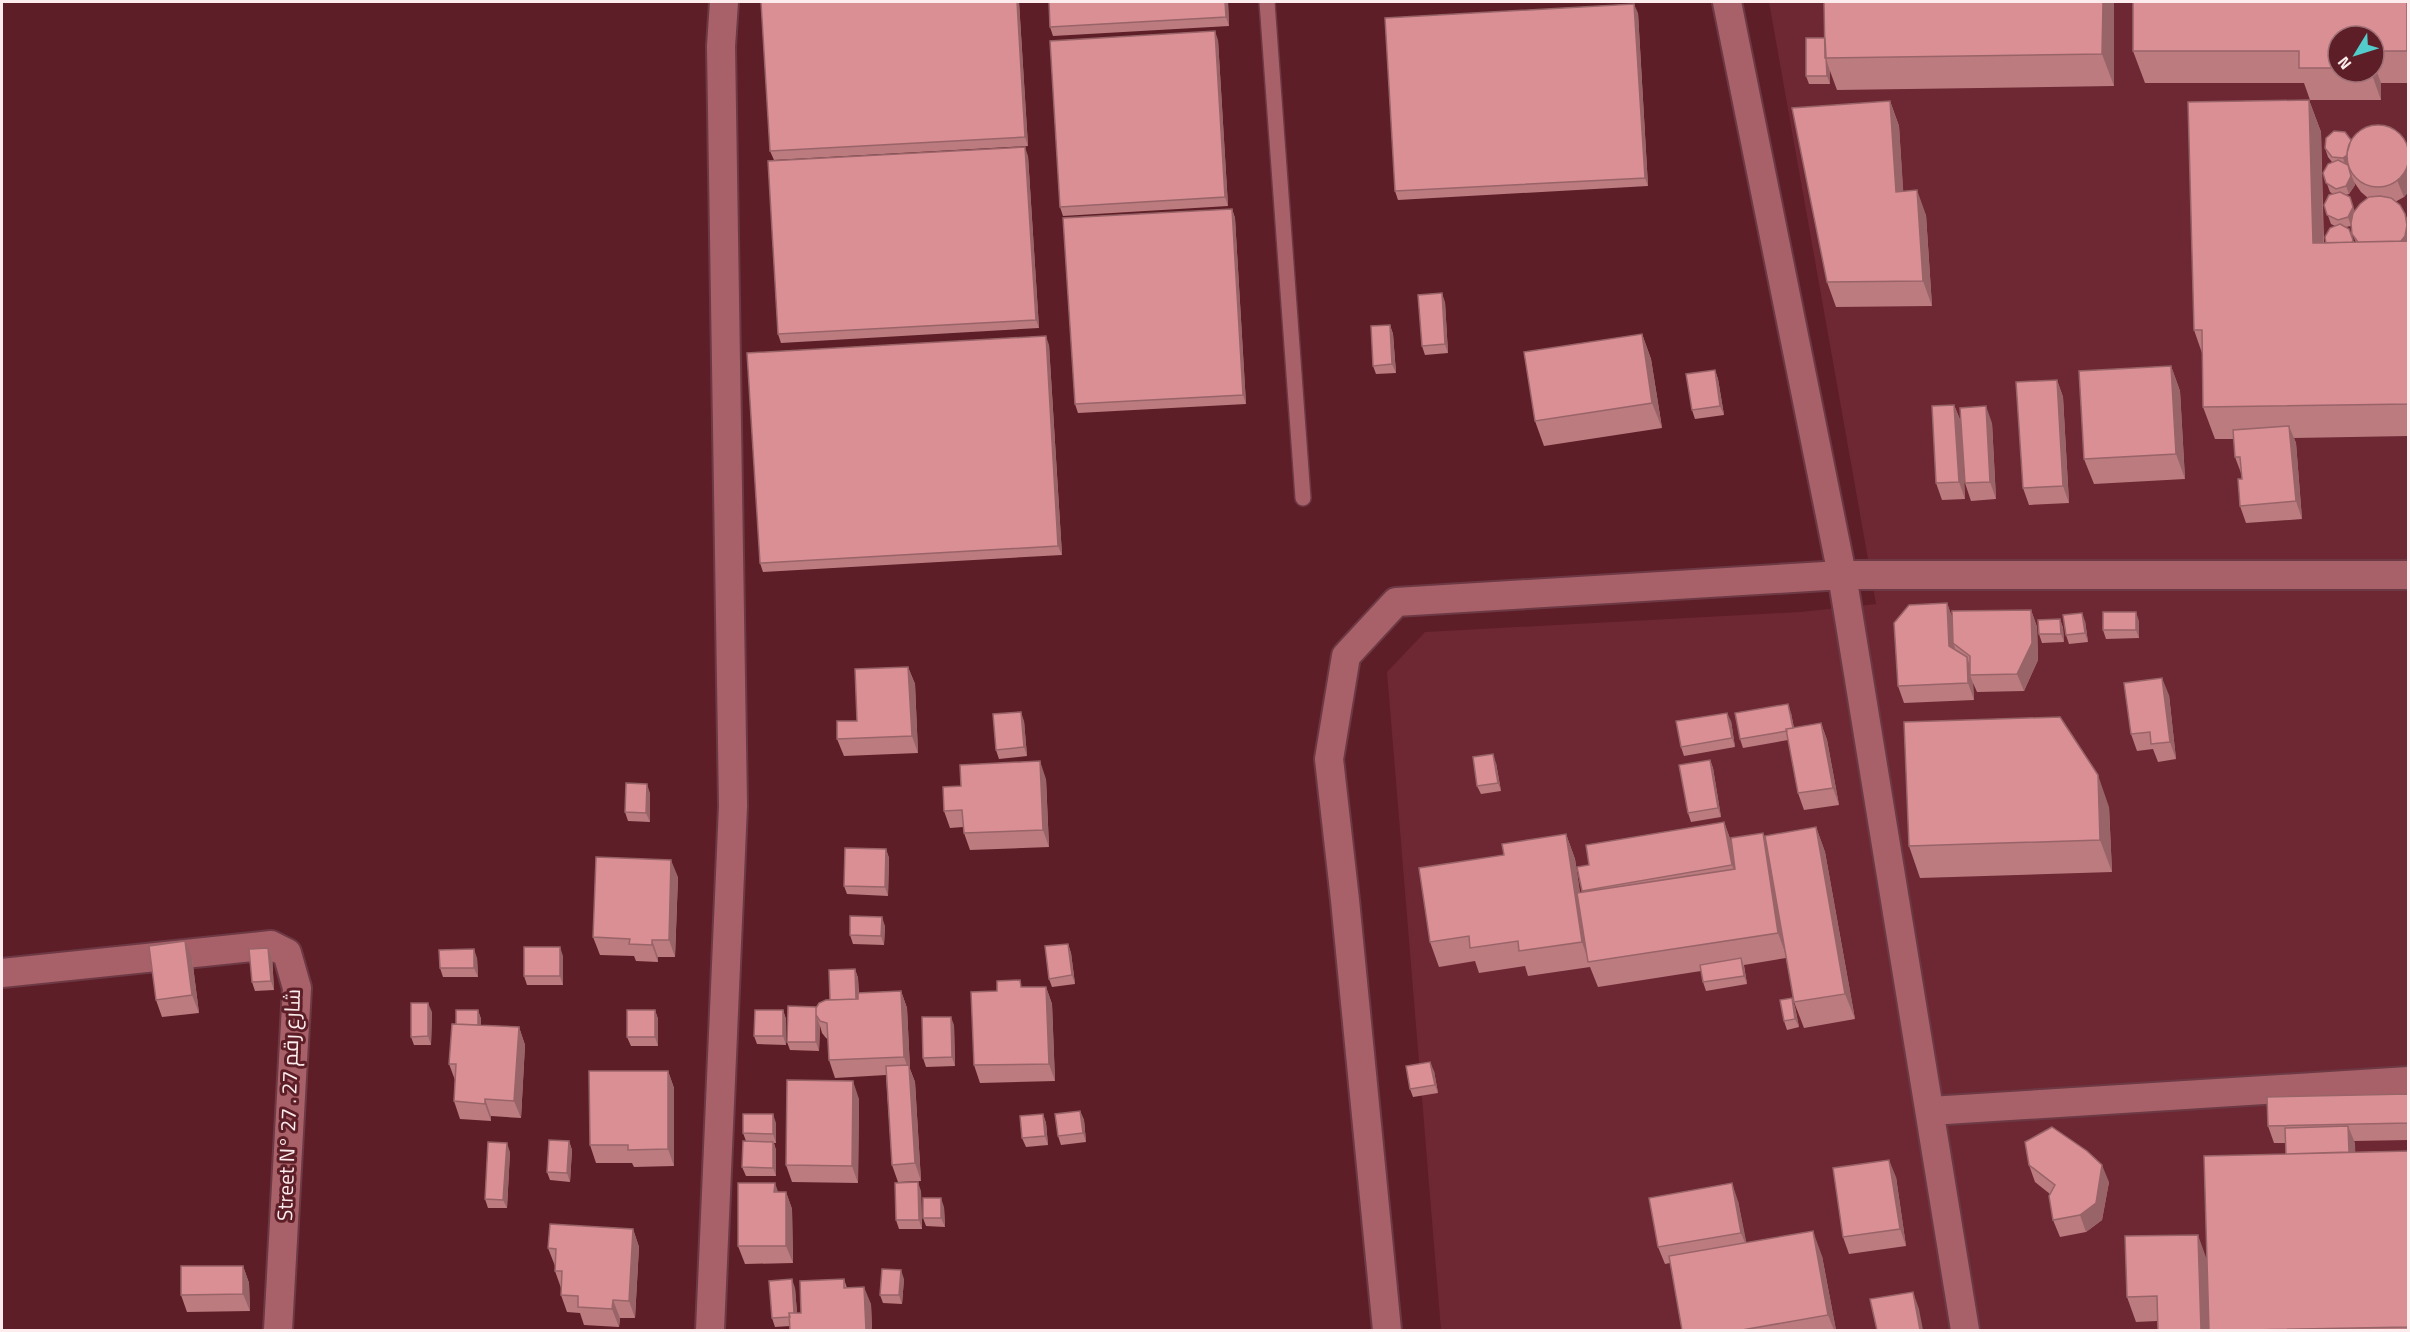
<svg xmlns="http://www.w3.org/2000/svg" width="2410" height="1332" viewBox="0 0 2410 1332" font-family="'Titillium Web',Cairo,sans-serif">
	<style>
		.built { fill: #6d2833; fill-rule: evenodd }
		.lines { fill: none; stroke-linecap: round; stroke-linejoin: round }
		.service-casing { stroke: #6d3945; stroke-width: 18 }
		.minor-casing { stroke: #6d3945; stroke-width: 32 }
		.service { stroke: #a86168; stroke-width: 15 }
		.minor { stroke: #a86168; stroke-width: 28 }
		.wall { fill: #bb7b7f; fill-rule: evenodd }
		.shaded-wall { fill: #996468 }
		.building { fill: #da8f94; stroke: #996468; stroke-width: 1.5 }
		.labels { text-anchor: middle; stroke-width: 6; stroke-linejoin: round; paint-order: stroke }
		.street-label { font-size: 21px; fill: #fdeced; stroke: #5d1e27 }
	</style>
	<rect width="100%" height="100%" fill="#5d1e27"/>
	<path class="built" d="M1769,2H2408V1330H1441L1387,672L1425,632L1800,612L1876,604ZM2338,36H2374V72H2338Z"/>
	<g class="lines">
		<g class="service-casing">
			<path id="service" d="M1267,2L1303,498"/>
		</g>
		<g class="minor-casing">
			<path id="minor" d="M1727,2L1842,575L1965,1330
				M2,973L271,945L287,953L297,988L278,1330
				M1930,1111L2408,1081
				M710,1330L733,806L721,46L724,2
				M1387,1330L1345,900L1329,759L1346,656L1396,602L1842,575H2408"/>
		</g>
		<use href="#service" class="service"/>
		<use href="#minor" class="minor"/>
	</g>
	<path class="wall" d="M761,2H1019L1028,146L774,160L770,151Z
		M1049,2H1228L1229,26L1053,36L1050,27Z
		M1824,2H2114V86L1837,90L1830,71V84H1809L1806,76L1825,38Z
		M2409,2V83H2381V100H2310L2304,83H2145L2133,51ZM2338,36H2374V72H2338Z
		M1638,13L1648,186L1398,200L1395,191Z
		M1218,40L1228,206L1063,216L1060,207Z
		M2309,100L2321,132L2324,243H2326L2335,226L2331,224L2324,205L2333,194L2330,192L2323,173L2332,162L2328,157L2325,148L2351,140L2402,136L2409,150V191L2404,197L2395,202L2405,214L2409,223V436L2294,438L2296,443L2302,519L2246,523L2240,506L2242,479L2241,473L2235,457L2234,439H2215L2203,407L2202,353L2194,330ZM2348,165L2354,182L2361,192L2368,198L2355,211L2346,195L2349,194L2355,185ZM2351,226L2352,234L2356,242H2354L2346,227Z
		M1890,101L1899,126L1903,191L1926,215L1932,306L1836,307L1827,282Z
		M1028,156L1039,328L781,343L778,334Z
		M1232,209L1235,218L1246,404L1078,413L1075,404Z
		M1445,302L1448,353L1425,355L1422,346Z
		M1390,325L1393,334L1396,373L1376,374L1373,366Z
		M1642,334L1651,359L1662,428L1544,446L1535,421Z
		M1049,345L1062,555L763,572L760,563Z
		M2171,366L2180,391L2185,479L2094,484L2084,459Z
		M1715,370L1718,379L1724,415L1695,419L1692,410Z
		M2057,380L2063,397L2069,503L2029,505L2023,488Z
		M1954,405L1961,422L1965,499L1942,500L1936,483Z
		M1992,423L1996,499L1971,501L1965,483Z
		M1947,603L1952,617L2031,610L2037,627L2038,660L2024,691L1977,692L1973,683L1974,700L1904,703L1898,686Z
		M2060,619L2063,628L2064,642L2042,643L2039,634Z
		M2085,621L2088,642L2069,644L2066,635Z
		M2139,621V638L2106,639L2103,630Z
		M908,667L915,684L918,753L844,756L837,739L857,721Z
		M2169,695L2176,759L2158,762L2153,749L2137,751L2131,734Z
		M1791,713L1794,728L1821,723L1827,740L1839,805L1804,810L1798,793L1788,740L1743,748L1740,739Z
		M1024,721L1027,756L999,759L996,750Z
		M1731,721L1735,747L1684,756L1681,747Z
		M1710,760L1713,768L1721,817L1691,822L1688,813Z
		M1496,763L1501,791L1481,794L1477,786Z
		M1046,779L1049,847L970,850L964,833L963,827L950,828L944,811L961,786Z
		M650,793V822L628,821L625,812Z
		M2109,807L2112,872L1920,878L1909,846Z
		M1724,822L1732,844L1766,841L1816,827L1825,852L1855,1019L1804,1028L1794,1002L1786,958L1744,965L1747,984L1706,991L1703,982L1701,971L1598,987L1590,967L1528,976L1525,966L1479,973L1475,961L1439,967L1430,942L1504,855L1566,834L1575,859L1580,893L1582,892L1577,867L1589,865Z
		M886,849L889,858L888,896L847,894L844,886Z
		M678,877L675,957H658V962L636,961L634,956L600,955L593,937Z
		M885,926L884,945L853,944L850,935Z
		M1068,944L1071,953L1075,984L1052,987L1049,979Z
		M268,948L272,956L274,990L255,991L252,982Z
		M563,956V985H527L524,976Z
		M192,958L199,1013L162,1017L156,1000Z
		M477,958L478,977H443L440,968Z
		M855,969L858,978L859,993L901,991L907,1008L910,1069L915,1082L921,1181L898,1182L892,1165L886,1075L835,1078L829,1060L828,1039L826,1038L822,1033L820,1026L819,1051L790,1050L787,1042L816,1007L830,1000Z
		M1023,987H1046L1052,1004L1055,1081L980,1083L974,1065L997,991Z
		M1792,998L1795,1007L1799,1027L1787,1030L1784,1021Z
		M478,1010L481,1019V1025L519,1027L525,1045L521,1118L491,1116V1121L460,1119L454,1101L455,1080L449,1064L456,1024Z
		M655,1010L658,1019V1046H631L627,1037Z
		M783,1010L786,1019V1045L757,1044L754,1036Z
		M432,1012L431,1045H414L411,1037Z
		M954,1025L955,1066L926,1067L923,1058Z
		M668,1071L674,1088V1166L634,1167L632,1163H596L590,1145Z
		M1434,1071L1438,1093L1413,1097L1410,1089Z
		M2409,1094V1140L2354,1141L2355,1152L2409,1151V1330H2158L2157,1321L2136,1322L2127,1297L2207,1258L2286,1154L2285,1143H2274L2268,1126Z
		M859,1099L858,1183L792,1182L786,1165Z
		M1080,1111L1084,1120L1086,1142L1061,1145L1058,1136Z
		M1043,1114L1046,1123L1048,1145L1026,1147L1022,1138Z
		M776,1123V1143H774L776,1150V1176H746L742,1167L746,1141L743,1133Z
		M569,1141L572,1150L570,1182L550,1180L547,1172Z
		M510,1152L507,1208H488L485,1199Z
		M2029,1165L2109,1182L2102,1220L2086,1232L2060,1237L2053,1220L2050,1194L2035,1182Z
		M1896,1177L1906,1246L1849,1254L1843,1237Z
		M921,1191L922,1229H899L896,1220Z
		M778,1192H786L792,1209L793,1263L745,1264L738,1246Z
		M1738,1201L1746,1243L1822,1256L1836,1330H1682L1670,1263L1665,1264L1658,1247Z
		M944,1207L945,1227L926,1226L923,1218Z
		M633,1229L639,1247L635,1318H620L619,1327L584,1325L580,1313L567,1312L561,1295V1288L555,1271V1266L548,1248Z
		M243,1266L249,1283L250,1311L187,1312L181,1295Z
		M844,1279L847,1288L871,1304L872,1330H790V1326L775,1327L772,1318L795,1288L797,1313H801Z
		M904,1279L902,1304L883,1303L880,1295Z"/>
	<path class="shaded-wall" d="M1017,2H1019L1028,146L1025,137Z
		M1225,2H1228L1229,26L1226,17Z
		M2103,2H2114V86L2102,54Z
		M2407,2H2409V54L2407,51Z
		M1634,4L1638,13L1648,186L1645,178Z
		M1215,31L1218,40L1228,206L1225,197Z
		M1827,62L1830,71V84L1827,76Z
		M2374,64L2381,83V100L2371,72H2374Z
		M2309,100L2321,132L2324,275L2313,243Z
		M1890,101L1899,126L1905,217L1896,192Z
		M1025,147L1028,156L1039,328L1036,320Z
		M2351,151L2354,160L2346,167L2343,158Z
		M2409,160V191L2404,197L2397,180Z
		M2351,174L2355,185L2349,194L2346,186Z
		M1917,190L1926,215L1932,306L1923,281Z
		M2350,197L2356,216L2351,226L2348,217Z
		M1232,209L1235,218L1246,404L1243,395Z
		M2405,214L2409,223V256L2398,245Z
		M1442,293L1445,302L1448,353L1445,344Z
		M1390,325L1393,334L1396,373L1392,364Z
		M1642,334L1651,359L1662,428L1652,403Z
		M1046,336L1049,345L1062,555L1058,546Z
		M2171,366L2180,391L2185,479L2176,454Z
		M1715,370L1718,379L1724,415L1720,406Z
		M2057,380L2063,397L2069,503L2063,486Z
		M1954,405L1961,422L1965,499L1959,482Z
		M1986,406L1992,423L1996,499L1990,482Z
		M2289,426L2296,443L2302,519L2296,501Z
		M1947,603L1953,620V643L1955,648L1956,663L1949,646Z
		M2031,610L2037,627L2038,660L2024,691L2017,674Z
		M2136,612L2139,621V638L2136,630Z
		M2082,613L2085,621L2088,642L2085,633Z
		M2060,619L2063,628L2064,642L2061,634Z
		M1967,657L1973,674L1970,675L1973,683L1974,700L1968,683Z
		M908,667L915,684L918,753L912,736Z
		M2162,678L2169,695L2176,759L2170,742Z
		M1788,704L1791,713L1796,739L1793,730Z
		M1021,712L1024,721L1027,756L1024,747Z
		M1727,713L1731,721L1735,747L1732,738Z
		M1821,723L1827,740L1839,805L1833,788Z
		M1493,754L1496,763L1501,791L1498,783Z
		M1710,760L1713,768L1721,817L1718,808Z
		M1040,761L1046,779L1049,847L1043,830Z
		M2098,775L2109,807L2112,872L2100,840Z
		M647,784L650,793V822L646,813Z
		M1724,822L1733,847L1741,890L1732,865Z
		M1816,827L1825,852L1855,1019L1845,994Z
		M1763,833L1772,858L1787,958L1778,933Z
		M1566,834L1575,859L1590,961L1589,962L1582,942Z
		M886,849L889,858L888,896L885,887Z
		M671,860L678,877L675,957L669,940Z
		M882,917L885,926L884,945L881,936Z
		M652,940L658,957V962L652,945Z
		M185,941L192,958L199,1013L192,995Z
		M1068,944L1071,953L1075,984L1072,975Z
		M560,947L563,956V985L560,976Z
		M268,948L272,956L274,990L271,981Z
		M474,949L477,958L478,977L474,968Z
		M1741,958L1744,967L1747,984L1744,976Z
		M855,969L858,978L859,1009L856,1000Z
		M1046,987L1052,1004L1055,1081L1049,1064Z
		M901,991L907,1008L910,1069L915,1082L921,1181L915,1163L909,1071L904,1057Z
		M1792,998L1795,1007L1799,1027L1795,1019Z
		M428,1003L432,1012L431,1045L428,1036Z
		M478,1010L481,1019V1037L478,1028Z
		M655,1010L658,1019V1046L655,1037Z
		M783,1010L786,1019V1045L783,1036Z
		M951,1017L954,1025L955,1066L952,1057Z
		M817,1018L820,1026L819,1051L816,1042Z
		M519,1027L525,1045L521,1118L514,1101Z
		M1430,1062L1434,1071L1438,1093L1435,1085Z
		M668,1071L674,1088V1166L668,1149Z
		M853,1081L859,1099L858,1183L852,1166Z
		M485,1099L491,1116V1121L485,1104Z
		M1080,1111L1084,1120L1086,1142L1083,1133Z
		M773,1114L776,1123V1143L773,1134Z
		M1043,1114L1046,1123L1048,1145L1045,1136Z
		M2348,1126L2355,1143L2356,1170L2349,1153Z
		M569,1141L572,1150L570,1182L567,1173Z
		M773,1142L776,1150V1176L773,1168Z
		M507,1143L510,1152L507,1208L503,1200Z
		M1889,1160L1896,1177L1906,1246L1900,1229Z
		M2102,1165L2109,1182L2102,1220L2086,1232L2080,1215Z
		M918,1182L921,1191L922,1229L919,1220Z
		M775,1183L781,1200L774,1192Z
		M1732,1183L1738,1201L1748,1250L1741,1233Z
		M786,1192L792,1209L793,1263L786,1246Z
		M941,1198L944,1207L945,1227L941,1218Z
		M633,1229L639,1247L635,1318L629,1301Z
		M1813,1231L1822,1256L1836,1330H1834L1828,1315Z
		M2198,1235L2207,1260L2210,1330H2201Z
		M243,1266L249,1283L250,1311L243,1294Z
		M901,1270L904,1279L902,1304L899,1295Z
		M792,1279L795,1288L798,1325L794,1317Z
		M864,1287L871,1304L872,1330H866Z
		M1913,1292L1919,1309L1923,1330H1920Z
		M613,1300L620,1318L619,1327L612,1309Z"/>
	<path class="building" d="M761,2H1017L1025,137L770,151Z
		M1049,2H1225L1226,17L1050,27Z
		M1824,2H2103L2102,54L1825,58Z
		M2133,2H2407V51H2374V36H2338V68H2299V51H2133Z
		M1634,4L1645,178L1395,191L1385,18Z
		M1215,31L1225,197L1060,207L1050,41Z
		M1806,38H1825L1827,76H1806Z
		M2309,100L2313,243L2409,241V404L2203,407L2202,330H2194L2188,102Z
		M1890,101L1896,192L1917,190L1923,281L1827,282L1792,108Z
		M2347 156a31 31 0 1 1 62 0a31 31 0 1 1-62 0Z
		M2334,131L2345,132L2351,140L2347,153V155L2343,158L2332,157L2325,148L2326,138Z
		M1025,147L1036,320L778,334L768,161Z
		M2338,160L2348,165L2351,176L2346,186L2336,189L2326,183L2323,173L2328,164Z
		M2340,192L2350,197L2353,207L2348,217L2338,220L2327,215L2324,205L2329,195Z
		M2380,196L2391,198L2400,205L2405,214L2407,225L2405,236L2401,241L2358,242L2352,234L2351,223L2353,213L2360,204L2369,197Z
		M1232,209L1243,395L1075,404L1063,218Z
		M2340,224L2349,229L2353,240L2352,242L2326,243L2325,237L2330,228Z
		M1442,293L1445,344L1422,346L1418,295Z
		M1390,325L1392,364L1373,366L1371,326Z
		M1642,334L1652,403L1535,421L1524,352Z
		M1046,336L1058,546L760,563L747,353Z
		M2171,366L2176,454L2084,459L2079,371Z
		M1715,370L1720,406L1692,410L1686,374Z
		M2057,380L2063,486L2023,488L2016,382Z
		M1954,405L1959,482L1936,483L1932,406Z
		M1986,406L1990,482L1965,483L1960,408Z
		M2289,426L2296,501L2240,506L2238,479H2242L2240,457H2235L2233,430Z
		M1947,603L1949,646L1967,657L1968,683L1898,686L1894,623L1909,605Z
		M2031,610L2032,643L2017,674L1970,675V656L1953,643L1952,611Z
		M2103,612H2136V630H2103Z
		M2082,613L2085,633L2066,635L2063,615Z
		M2060,619L2061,634H2039L2038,620Z
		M908,667L912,736L837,739V721H857L855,669Z
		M2162,678L2170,742L2151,744L2150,732L2131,734L2124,683Z
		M1788,704L1793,728L1786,729L1787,731L1740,739L1735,713Z
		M1021,712L1024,747L996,750L993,714Z
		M1727,713L1732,738L1681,747L1676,721Z
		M2060,717L2098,775L2100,840L1909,846L1904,722Z
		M1821,723L1833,788L1798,793L1786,729Z
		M1493,754L1498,783L1477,786L1473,757Z
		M1710,760L1718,808L1688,813L1679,765Z
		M1040,761L1043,830L964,833L962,810L944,811L943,787L961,786L960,765Z
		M626,783L647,784L646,813L625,812Z
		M1724,822L1732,865L1582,891L1577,867L1589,865L1586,845Z
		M1816,827L1845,994L1794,1002L1765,836Z
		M1763,833L1778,933L1588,962L1577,893L1735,869L1731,838Z
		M1566,834L1582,942L1519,951L1518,941L1470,948L1469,936L1430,942L1419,868L1504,855L1502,844Z
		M845,848L886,849L885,887L844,886Z
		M596,857L671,860L669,940H652V945L629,944L630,939L593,937Z
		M850,916L882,917L881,936L850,935Z
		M185,941L192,995L156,1000L149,946Z
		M1068,944L1072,975L1049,979L1045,946Z
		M524,947H560V976H524Z
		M268,948L271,981L252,982L249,949Z
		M474,949V968H440L439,950Z
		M1741,958L1744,976L1703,982L1700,965Z
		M855,969L856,999L830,1000L829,970Z
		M1020,980L1021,987H1046L1049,1064L974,1065L971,992L997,991V981Z
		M901,991L904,1057L829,1060L827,1023L820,1021L816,1015V1008L819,1003L826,1000L858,999V993Z
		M1792,998L1795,1019L1784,1021L1780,1000Z
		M411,1003H428V1036L411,1037Z
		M788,1006L816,1007V1042H787Z
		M456,1010H478V1025L456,1024Z
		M627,1010H655V1037H627Z
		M755,1010H783V1036H754Z
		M922,1017H951L952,1057L923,1058Z
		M452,1024L519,1027L514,1101L485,1099V1104L454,1101L456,1064H449Z
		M1430,1062L1435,1085L1410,1089L1406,1066Z
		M909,1065L915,1163L892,1165L886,1066Z
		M589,1071H668V1149L628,1150V1145H590Z
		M787,1080L853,1081L852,1166L786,1165Z
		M2409,1094V1123L2268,1126L2267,1097Z
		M1080,1111L1083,1133L1058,1136L1055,1114Z
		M743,1114H773V1134L743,1133Z
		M1043,1114L1045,1136L1022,1138L1020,1116Z
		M2348,1126L2349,1152L2286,1154L2285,1128Z
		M2052,1127L2087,1151L2102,1165L2096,1203L2080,1215L2053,1220L2049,1196L2055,1185L2029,1165L2025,1142Z
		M549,1140L569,1141L567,1173L547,1172Z
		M743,1141L773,1142V1168L742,1167Z
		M488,1142L507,1143L503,1200L485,1199Z
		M2409,1151V1327L2250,1330H2209L2204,1156Z
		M1889,1160L1900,1229L1843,1237L1833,1168Z
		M918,1182L919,1220H896L895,1183Z
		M738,1183H775L774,1192H786V1246H738Z
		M1732,1183L1741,1233L1658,1247L1649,1198Z
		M923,1198H941V1218H923Z
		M550,1224L633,1229L629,1301L613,1300L612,1309L578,1307V1296L561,1295L562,1271H555L556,1249L548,1248Z
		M1813,1231L1828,1315L1742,1330H1682L1669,1256Z
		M2198,1235L2201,1330H2158L2157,1296L2127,1297L2125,1236Z
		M181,1266H243V1294L181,1295Z
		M882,1269L901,1270L899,1295H880Z
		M792,1279L794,1313H789L790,1317L772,1318L769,1281Z
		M844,1279V1288L864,1287L866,1330H790L789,1313H801L800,1281Z
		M1913,1292L1920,1330H1877L1870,1299Z"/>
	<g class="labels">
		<g class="street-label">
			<text transform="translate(289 1105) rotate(-88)" y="7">Street N° 27 . شارع رقم 27</text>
		</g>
	</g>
	<rect width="2410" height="1332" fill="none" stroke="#fdeced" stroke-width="6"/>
	<g transform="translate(2356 54) rotate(232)"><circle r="28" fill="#5d1e27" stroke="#9d7076" stroke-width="1.5"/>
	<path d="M0-4.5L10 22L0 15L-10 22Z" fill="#52cdcc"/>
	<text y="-9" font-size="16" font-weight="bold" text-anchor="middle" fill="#fdeced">N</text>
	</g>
</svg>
